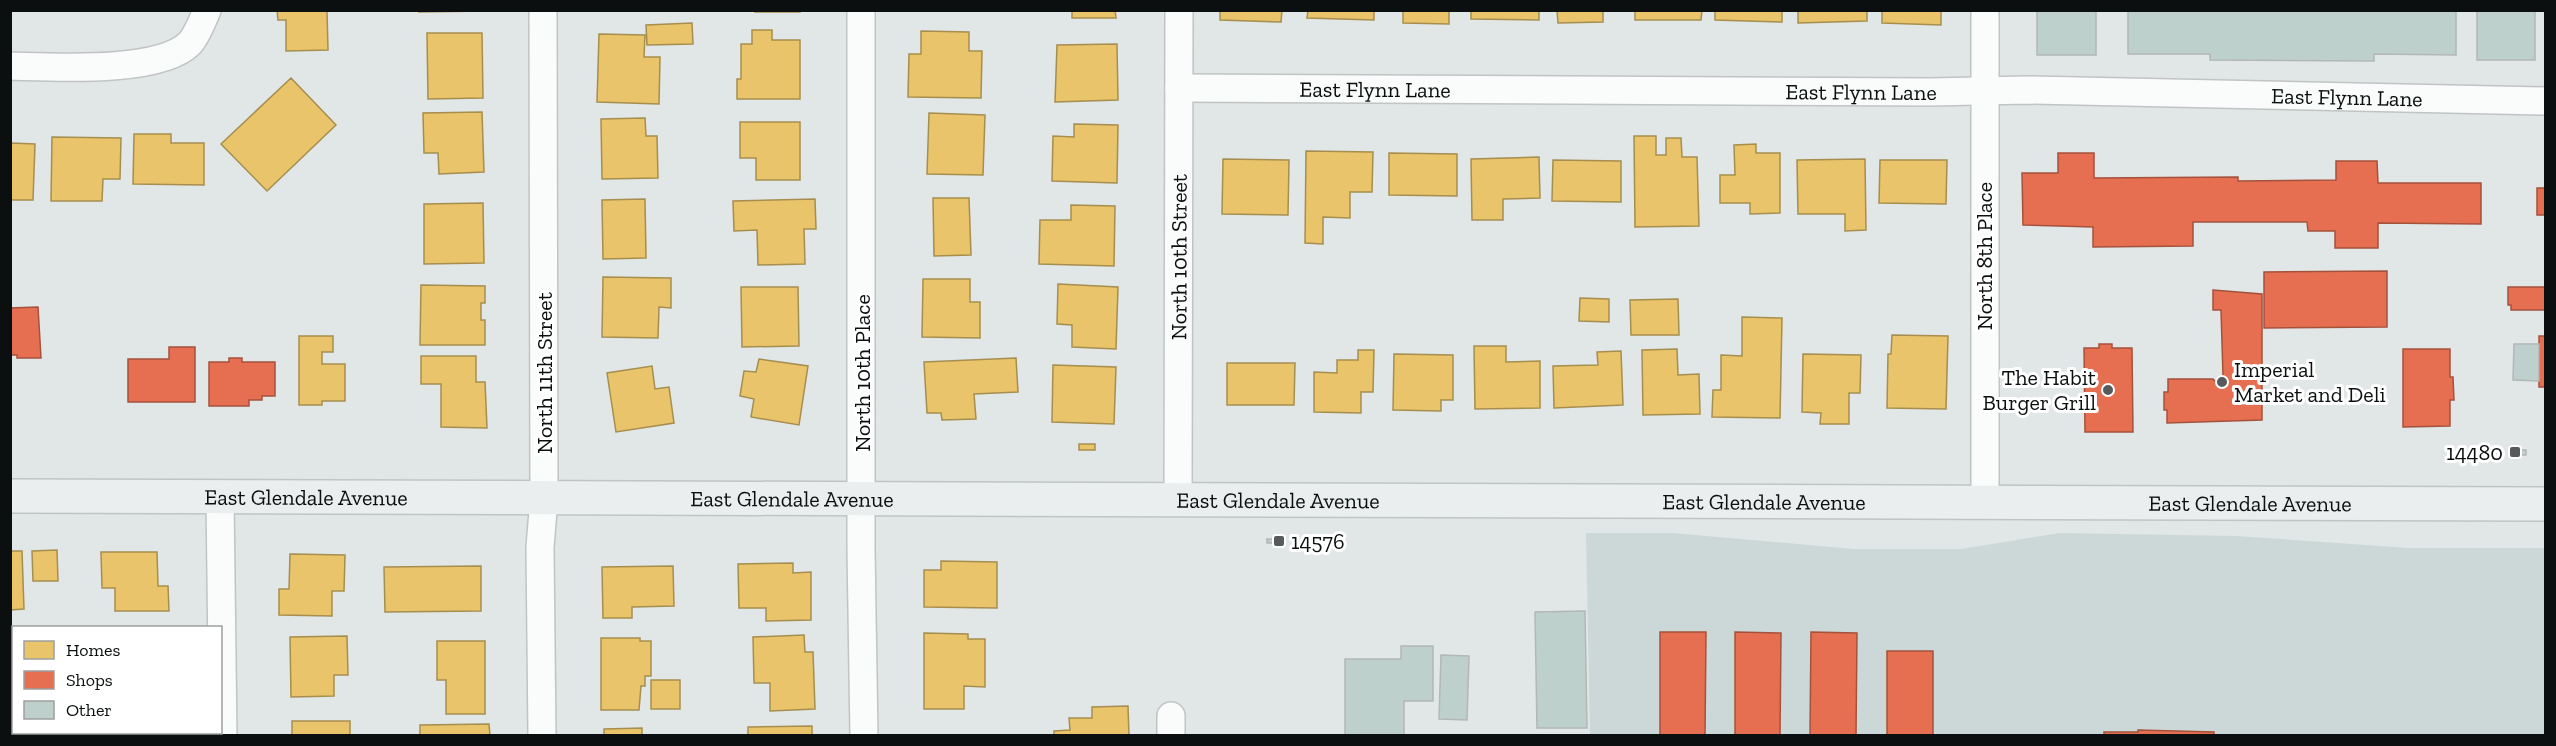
<svg xmlns="http://www.w3.org/2000/svg" width="2556" height="746" viewBox="0 0 2556 746" font-family="'Zilla Slab',serif">
	<style>
		.built { fill: #ccd8d7 }
		.homes { fill: #e9c46a; stroke: #a68e4f; stroke-width: 1.5 }
		.shops { fill: #e76f51; stroke: #a5523d; stroke-width: 1.5 }
		.building { fill: #bed0cc; stroke: #b3b7b6; stroke-width: 1.5 }
		.lines { fill: none; stroke-linecap: round; stroke-linejoin: round }
		.street-casing { stroke: #c0c4c4; stroke-width: 30 }
		.secondary-casing { stroke: #c0c4c4; stroke-width: 36 }
		.street { stroke: #fafbfb; stroke-width: 27 }
		.secondary { stroke: #eaeeee; stroke-width: 33 }
		.poi-dot { fill: #565a5a; stroke: #fff; stroke-width: 2 }
		.labels { text-anchor: middle; stroke-width: 6; stroke-linejoin: round; paint-order: stroke }
		.street-label { font-size: 22px; fill: #0b0f0f; stroke: #fff }
		.poi-label { font-size: 22px; fill: #0b0f0f; stroke: #fff; text-anchor: start }
	</style>
	<rect width="100%" height="100%" fill="#e1e6e6"/>
	<path class="built" d="M1586,533H1673L1853,549H1961L2060,533L2236,536L2409,548H2545V735H1590Z"/>
	<path class="homes" d="M277,10H327L328,50L286,51V20H278Z
		M419,10H484V11L419,12Z
		M755,10H800V12H755Z
		M1072,10H1115L1116,18H1072Z
		M1220,10H1282L1281,22L1220,20Z
		M1308,10H1374V20L1307,18Z
		M1403,10H1449V24L1403,23Z
		M1471,10H1539V20L1471,19Z
		M1557,10H1603V22L1558,23Z
		M1635,10H1702L1701,20H1635Z
		M1715,10H1782V22L1715,20Z
		M1798,10H1867V21L1798,23Z
		M1882,10H1941V25L1882,23Z
		M692,23L693,44L647,45L646,25Z
		M752,30H772V40H800V99H737V79H741V44H752Z
		M921,31L969,32V51H982L981,98L908,97L909,54H921Z
		M427,33H482L483,98L428,99Z
		M599,34L645,35L644,57H660L659,104L597,102Z
		M1117,44L1118,100L1055,102L1057,45Z
		M291,78L336,125L267,191L221,144Z
		M482,112L484,172L439,174L438,153H424L423,113Z
		M929,113L985,115L983,175L927,174Z
		M645,118L646,136H657L658,178L602,179L601,119Z
		M740,122H800V180H756V158H740Z
		M1074,124L1118,125L1117,183L1052,181L1053,136L1074,137Z
		M134,134H171V143H204V185L133,184Z
		M1634,136H1656V155H1666V138H1681L1682,157H1697L1699,226L1635,227Z
		M52,137L121,138L120,179H103L102,201H51Z
		M10,143L35,144L33,200H10Z
		M1756,144V153H1780V213L1750,214V203H1720V175H1735L1734,145Z
		M1306,151L1373,152L1372,192H1350V218L1323,217V244L1305,243Z
		M1389,153L1457,154V196L1389,195Z
		M1539,157L1540,198L1503,199V220H1472L1471,159Z
		M1223,159L1289,160L1288,215L1222,214Z
		M1865,159L1866,230L1845,231V214H1798L1797,160Z
		M1553,160L1621,161V202L1552,201Z
		M1880,160H1947L1946,204L1879,203Z
		M933,198H969L971,255L934,256Z
		M645,199L646,258L603,259L602,200Z
		M815,199L816,229H804L805,264L758,265L757,230L734,231L733,201Z
		M483,203L484,263L424,264V204Z
		M1071,205L1115,206L1114,266L1039,264L1040,220H1071Z
		M603,277L671,278V308L659,307L658,338L602,337Z
		M923,279H970V302H980V338L922,337Z
		M1058,284L1118,287L1116,349L1072,347V325L1057,324Z
		M421,285L485,286V303H481V320H485V345H420Z
		M741,287H798L799,346L742,347Z
		M1580,298L1609,299V322L1579,321Z
		M1678,299L1679,335H1631L1630,300Z
		M1742,317L1782,318L1780,418L1712,417L1713,390H1721V355L1742,356Z
		M1892,335L1948,336L1946,409L1887,408L1888,354H1891Z
		M299,336H333V352H322V364H345V401H322V405H299Z
		M1474,346H1506V362L1540,361V408L1475,409Z
		M1677,349L1678,375L1699,374L1700,414L1643,415L1642,350Z
		M1358,350H1374L1373,392H1361V413L1314,412V372L1337,373V360H1358Z
		M1621,351L1623,405L1554,408L1553,366L1598,365L1597,352Z
		M1394,354L1453,355V400H1441V411L1393,410Z
		M1803,354L1861,355L1860,393H1849V424H1820L1821,413L1802,412Z
		M421,356H476V382H485L487,428L441,427V384H421Z
		M1016,358L1018,392L974,394L976,419L942,420L941,413H927L924,362Z
		M759,359L808,366L799,425L751,417L754,399L740,396L744,371L756,372Z
		M1227,363H1295L1294,405H1227Z
		M1053,365L1116,367L1114,424L1052,422Z
		M652,366L655,389L669,387L674,423L616,432L607,373Z
		M1079,444H1095V450H1079Z
		M57,550L58,581H33L32,551Z
		M10,551H22L24,609L10,610Z
		M101,552H157L158,586H168L169,611H115V588H102Z
		M290,554L345,555L344,591H332V616L279,615V589H289Z
		M941,561L997,562V608L924,607V570H941Z
		M793,563V573L811,572V620L766,621V608H739L738,564Z
		M481,566V611L385,612L384,567Z
		M673,566L674,606L632,607V618H603L602,567Z
		M10,632H14V690H10Z
		M924,633L968,634V639H985V687L964,686V709H924Z
		M804,635L805,652H813L815,709L770,711V683H754L753,637Z
		M347,636L348,675H334V696L291,697L290,637Z
		M601,638H640V641H651V676H645V686H641L639,710H601Z
		M437,641H485V714H446V680H437Z
		M651,680H680V709H651Z
		M1128,706L1129,736H1054V731L1070,730L1069,718H1092V707Z
		M10,710H14V732H49V736H10Z
		M292,721H350V736H292Z
		M489,724L490,736H420V725Z
		M812,726V736H748V727Z
		M642,728V736H604V729Z
		M98,732H160V736H98Z"/>
	<path class="shops" d="M2058,153H2094V178L2238,177V181L2336,180V161H2377L2378,183H2481V224L2378,223V248H2335V231H2308L2307,222H2193V246L2093,247V227L2023,225L2022,173H2058Z
		M2537,188H2546V215H2537Z
		M2387,271V327L2264,328V272Z
		M2508,287H2546V310H2511V305H2508Z
		M2213,290L2262,294V420L2167,423V410H2164V392H2168V379H2213L2216,382L2223,376L2221,310H2213Z
		M38,307L41,358H17V355H10V308Z
		M2539,336H2546L2545,387H2539Z
		M2099,344H2112V348H2132L2133,432H2085L2084,348H2099Z
		M169,347H195V402H128V359H169Z
		M2403,349H2450V377H2453L2454,400H2450V426L2403,427Z
		M229,358H242V362H275V396H262V400H249V406H209V362H229Z
		M1660,632H1706L1705,736H1660Z
		M1735,632L1781,633L1780,736H1735Z
		M1811,632L1857,633L1856,736H1810Z
		M1887,651H1933V736H1887Z
		M2138,730L2214,732V736H2104V732H2138Z"/>
	<path class="building" d="M2037,10H2096V55H2037Z
		M2128,10H2456V55L2374,54V61L2210,60V54H2128Z
		M2477,10H2535V60H2477Z
		M2514,344H2539V381L2513,380Z
		M2511,450H2526V455H2511Z
		M1267,539H1284V543H1267Z
		M1585,611L1587,728H1537L1535,612Z
		M1401,646H1433V701H1404V736H1345V659H1401Z
		M1441,655L1469,656L1467,720L1439,719Z"/>
	<g class="lines">
		<g class="street-casing">
			<g id="street">
				<path d="M861,10V549L864,736"/>
				<path d="M1985,10V502"/>
				<path d="M10,66C53,67 160,74 190,43C197,35 203,20 207,10"/>
				<path id="s1" d="M1179,88L1929,92L2028,90L2546,101"/>
				<path d="M220,498L223,736"/>
				<path id="s2" d="M1178,501L1179,10"/>
				<path d="M1171,716V736"/>
				<path d="M542,736L540,547L544,499L543,10"/>
			</g>
		</g>
		<g class="secondary-casing">
			<g id="secondary">
				<path id="s3" d="M10,496L2546,504"/>
			</g>
		</g>
		<use href="#street" class="street"/>
		<use href="#secondary" class="secondary"/>
	</g>
	<g class="poi-dot">
		<circle cx="2222" cy="382" r="6"/>
		<circle cx="2108" cy="390" r="6"/>
		<rect x="2509" y="446" width="12" height="12" rx="3"/>
		<rect x="1273" y="535" width="12" height="12" rx="3"/>
	</g>
	<g class="labels">
		<g class="street-label">
			<text dy="8" stroke="none"><textPath href="#s1" startOffset="196">East Flynn Lane</textPath></text>
			<text dy="8" stroke="none"><textPath href="#s1" startOffset="682">East Flynn Lane</textPath></text>
			<text dy="8" stroke="none"><textPath href="#s1" startOffset="1168">East Flynn Lane</textPath></text>
			<text dy="8" stroke="none"><textPath href="#s2" startOffset="244">North 10th Street</textPath></text>
			<text transform="translate(1984 256) rotate(-90)" y="8">North 8th Place</text>
			<text transform="translate(544 373) rotate(-90)" y="8">North 11th Street</text>
			<text transform="translate(862 373) rotate(-90)" y="8">North 10th Place</text>
			<text dy="8" stroke="none"><textPath href="#s3" startOffset="296">East Glendale Avenue</textPath></text>
			<text dy="8" stroke="none"><textPath href="#s3" startOffset="782">East Glendale Avenue</textPath></text>
			<text dy="8" stroke="none"><textPath href="#s3" startOffset="1268">East Glendale Avenue</textPath></text>
			<text dy="8" stroke="none"><textPath href="#s3" startOffset="1754">East Glendale Avenue</textPath></text>
			<text dy="8" stroke="none"><textPath href="#s3" startOffset="2240">East Glendale Avenue</textPath></text>
		</g>
		<g class="poi-label">
			<text x="2234" y="377">Imperial<tspan x="2234" dy="25">Market and Deli</tspan></text>
			<text x="2096" y="385" text-anchor="end">The Habit<tspan x="2096" dy="25">Burger Grill</tspan></text>
			<text x="2503" y="460" text-anchor="end">14480</text>
			<text x="1291" y="549">14576</text>
		</g>
	</g>
	<rect width="2556" height="746" fill="none" stroke="#0b0f0f" stroke-width="24"/>
	<rect x="12" y="626" width="210" height="108" fill="#ffffff" stroke="#9d9f9f" stroke-width="1.5"/>
	<rect x="24" y="641" width="30" height="18" fill="#e9c46a" stroke="#9d9f9f" stroke-width="1.5"/>
	<text x="66" y="656" font-size="18" fill="#0b0f0f">Homes</text>
	<rect x="24" y="671" width="30" height="18" fill="#e76f51" stroke="#9d9f9f" stroke-width="1.5"/>
	<text x="66" y="686" font-size="18" fill="#0b0f0f">Shops</text>
	<rect x="24" y="701" width="30" height="18" fill="#bed0cc" stroke="#9d9f9f" stroke-width="1.5"/>
	<text x="66" y="716" font-size="18" fill="#0b0f0f">Other</text>
</svg>
